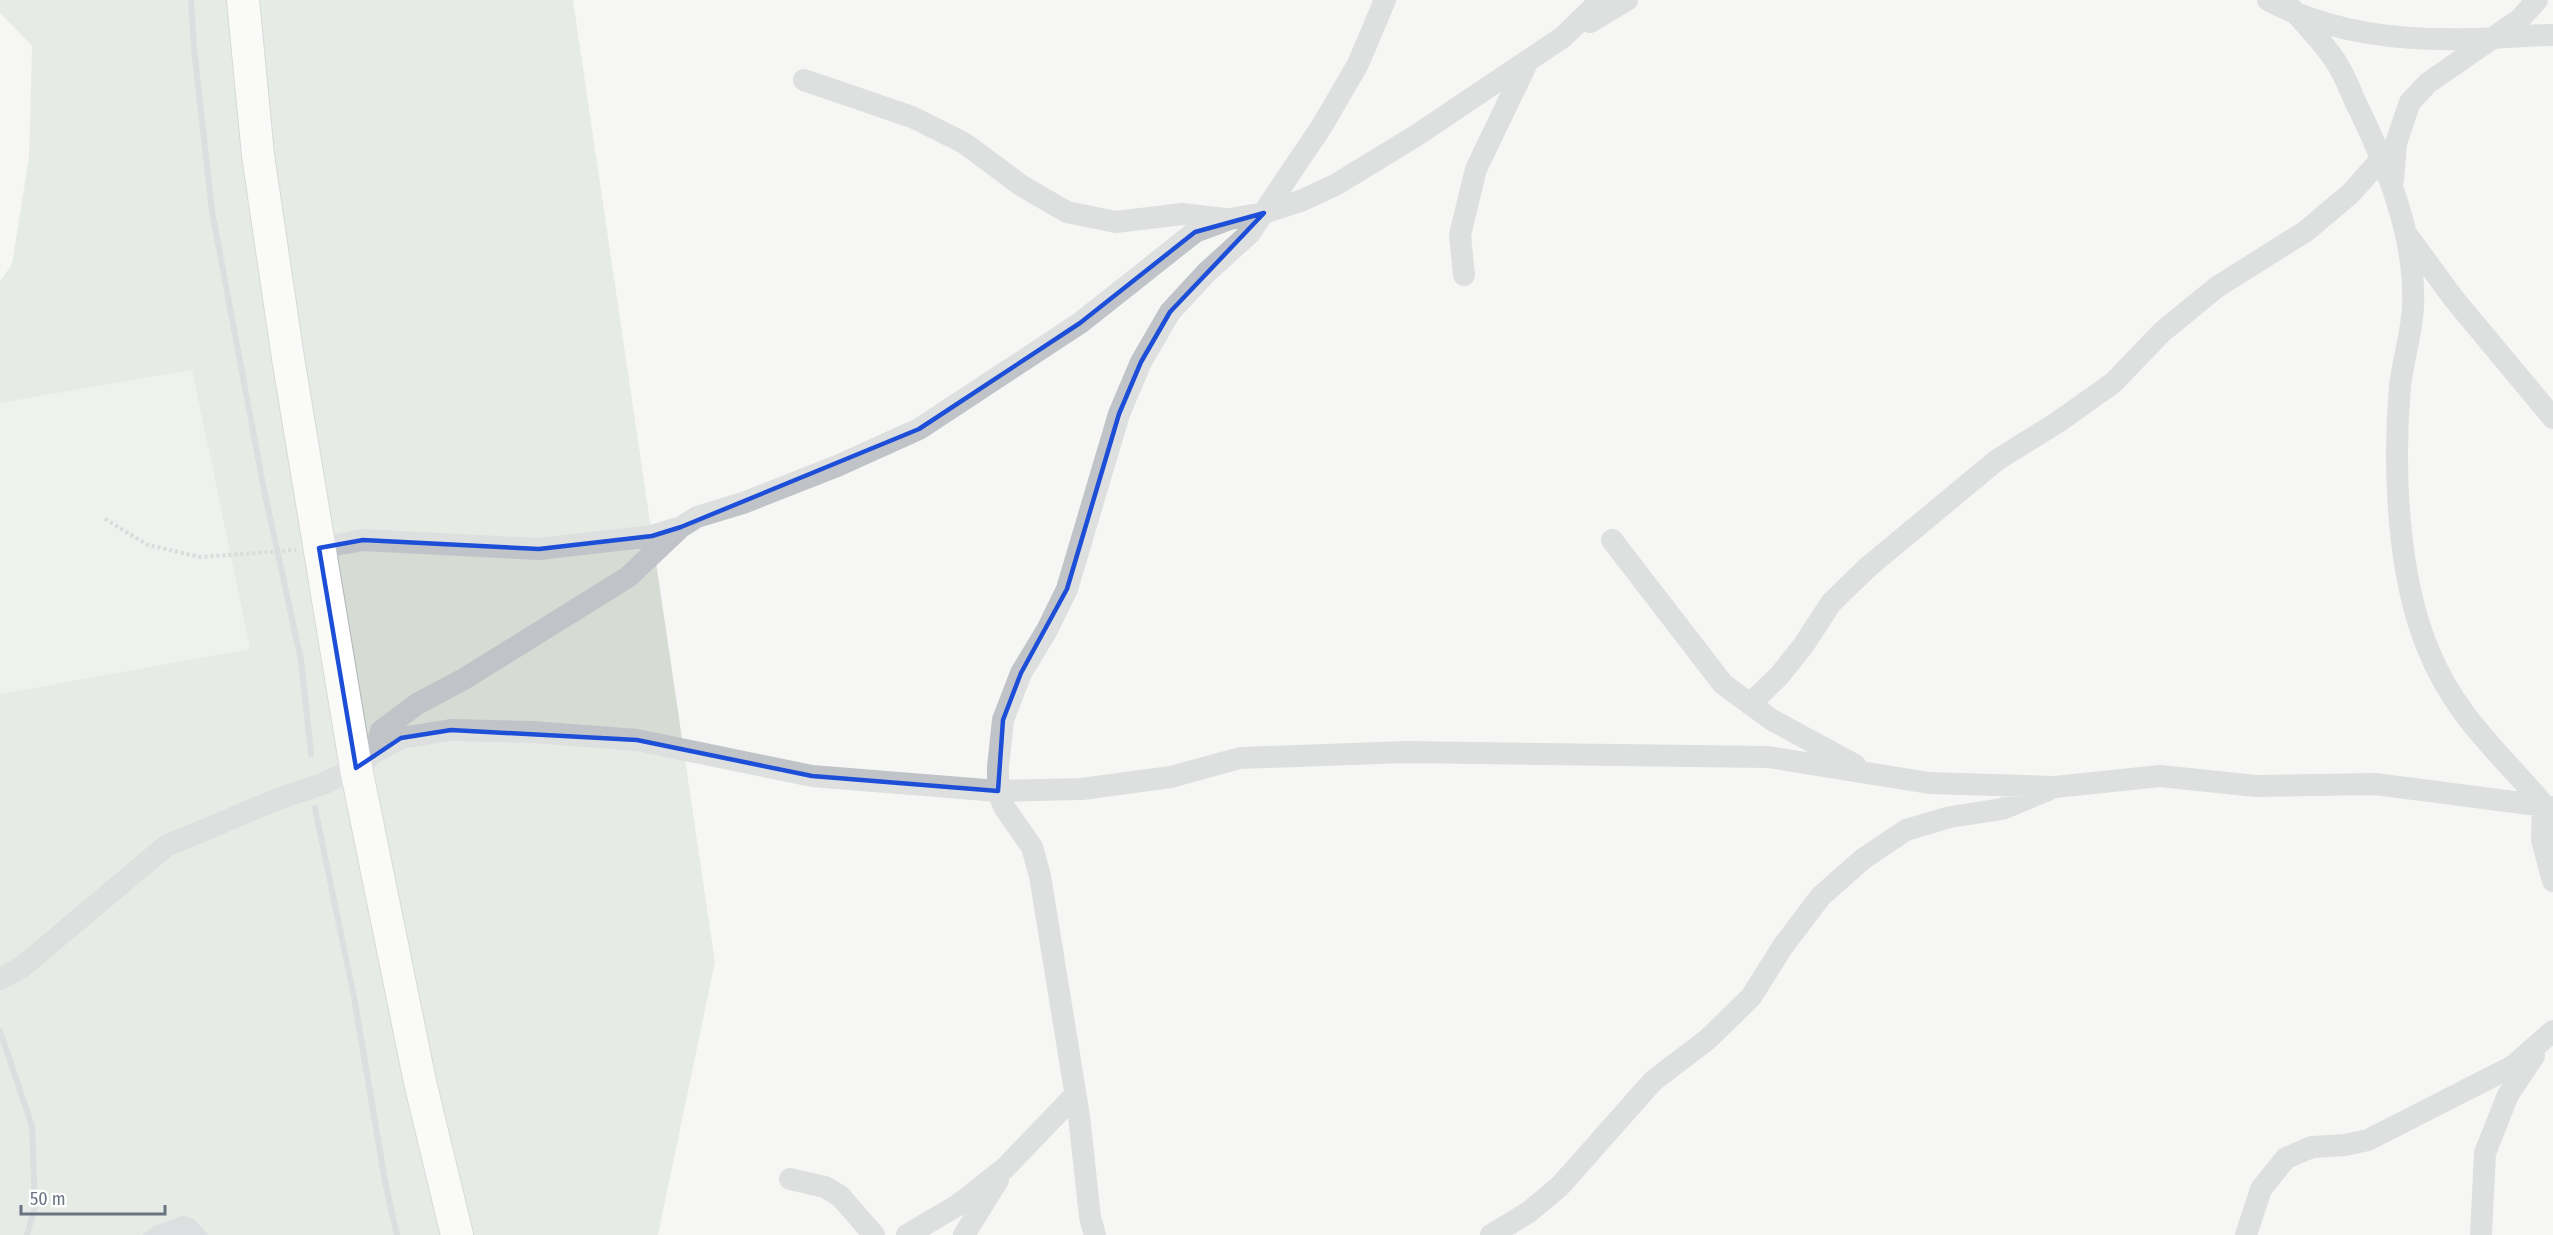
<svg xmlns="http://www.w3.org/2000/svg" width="2553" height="1235" viewBox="0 0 2553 1235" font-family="'Fira Sans Condensed',sans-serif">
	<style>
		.built { fill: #e7e8e7 }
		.green { fill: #d6dbd4 }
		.water { fill: #bac2c8 }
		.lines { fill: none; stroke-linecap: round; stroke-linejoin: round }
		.stream { stroke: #bac2c8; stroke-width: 6 }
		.secondary-casing { stroke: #b1b5ba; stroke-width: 34 }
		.path { stroke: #b8babd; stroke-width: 4; stroke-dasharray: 3 3; stroke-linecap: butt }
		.minor { stroke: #c0c3c7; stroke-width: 22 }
		.secondary { stroke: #fff; stroke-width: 32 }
		.marked { fill: none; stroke: #1d4ed8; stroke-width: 4.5; stroke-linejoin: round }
	</style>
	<rect width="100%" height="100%" fill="#f6f7f4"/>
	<path class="built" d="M192,370L250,650L0,694V403Z"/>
	<path class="green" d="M0,0H573L715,962L658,1235H209L195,1220L184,1215L154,1226L142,1235H0V694L250,649L192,370L0,403V281L12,264L29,157L32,46L0,13Z"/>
	<path class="water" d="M184,1215L195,1220L209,1235H142L154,1226Z"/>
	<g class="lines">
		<path class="stream" d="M191,0L194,48L212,211L264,490L301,660L311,754
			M315,808L354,997L385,1181L397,1235
			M0,1031L32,1126L35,1206L27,1235"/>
		<g class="secondary-casing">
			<path id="secondary" d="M243,0L258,155L288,358L356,768L420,1082L457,1235"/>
		</g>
		<path class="path" d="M105,519L148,545L200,557L296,550"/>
		<path class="minor" d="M2268,0C2332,34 2402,41 2474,39C2501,38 2527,35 2553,35
			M2284,0C2301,20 2322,40 2336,62C2344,74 2349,87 2354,99C2385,162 2416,234 2413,306C2412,333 2403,359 2400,386C2393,467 2397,574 2428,649C2455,716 2498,751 2543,804L2542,840L2553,881
			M1590,22L1627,0
			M804,80L912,117L964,143L1022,186L1067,212L1116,222L1182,214L1225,219
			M2393,180L2396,143L2410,102L2428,83L2520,19L2537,0
			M2407,235L2454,299L2553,418
			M1464,275L1460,235L1476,169L1528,61
			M1612,540L1723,684L1772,720L1855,765
			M319,548L363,540L539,549L652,536L674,529
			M1750,704L1779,676L1803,646L1831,603L1868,567L1997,460L2058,422L2113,383L2162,332L2217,287L2306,231L2351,193L2381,159
			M375,752L381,731L417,704L464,679L628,577L681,527L697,517L743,503L837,466L919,429L1080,323L1195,232L1230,219L1264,213L1303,200L1337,184L1417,135L1563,37L1601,0
			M0,979L22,967L166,846L278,799L325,783L356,768L375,752L401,738L451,730L532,732L637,740L812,776L998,791L1082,789L1171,777L1240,758L1406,752L1768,757L1929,783L2055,787L2160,776L2256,786L2375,784L2553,807
			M790,1179L825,1187L840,1196L874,1235
			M907,1235L958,1205L1005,1168L1075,1095
			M964,1235L998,1180
			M1095,1235L1090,1217L1079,1116L1040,876L1032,847L1004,807L998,791V767L1003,720L1021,673L1047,630L1067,589L1119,414L1141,362L1170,312L1207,272L1250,233L1322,126L1358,64L1385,0
			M1491,1235L1529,1212L1560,1186L1653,1081L1708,1039L1751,997L1783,946L1821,896L1863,859L1906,830L1950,817L2002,809L2048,790
			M2246,1235L2261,1189L2286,1158L2312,1147L2345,1145L2368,1140L2513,1066L2553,1031
			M2481,1235L2485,1153L2508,1095L2534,1056"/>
		<use href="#secondary" class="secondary"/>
	</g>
	<path d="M0 0H2553V1235H0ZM1264,213L1170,312L1141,362L1119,414L1067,589L1021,673L1003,720L998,791L812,776L637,740L451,730L401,738L356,768L319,548L363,540L539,549L652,536L681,527L919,429L1080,323L1195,232Z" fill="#f6f7f4" fill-opacity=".55" fill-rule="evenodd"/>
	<path class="marked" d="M1264,213L1170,312L1141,362L1119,414L1067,589L1021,673L1003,720L998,791L812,776L637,740L451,730L401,738L356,768L319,548L363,540L539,549L652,536L681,527L919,429L1080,323L1195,232Z"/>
	<path d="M21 1205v9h144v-9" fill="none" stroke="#697482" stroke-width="3"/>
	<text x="30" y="1205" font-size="18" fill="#697482" stroke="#ffffff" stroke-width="4.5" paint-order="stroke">50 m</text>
</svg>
